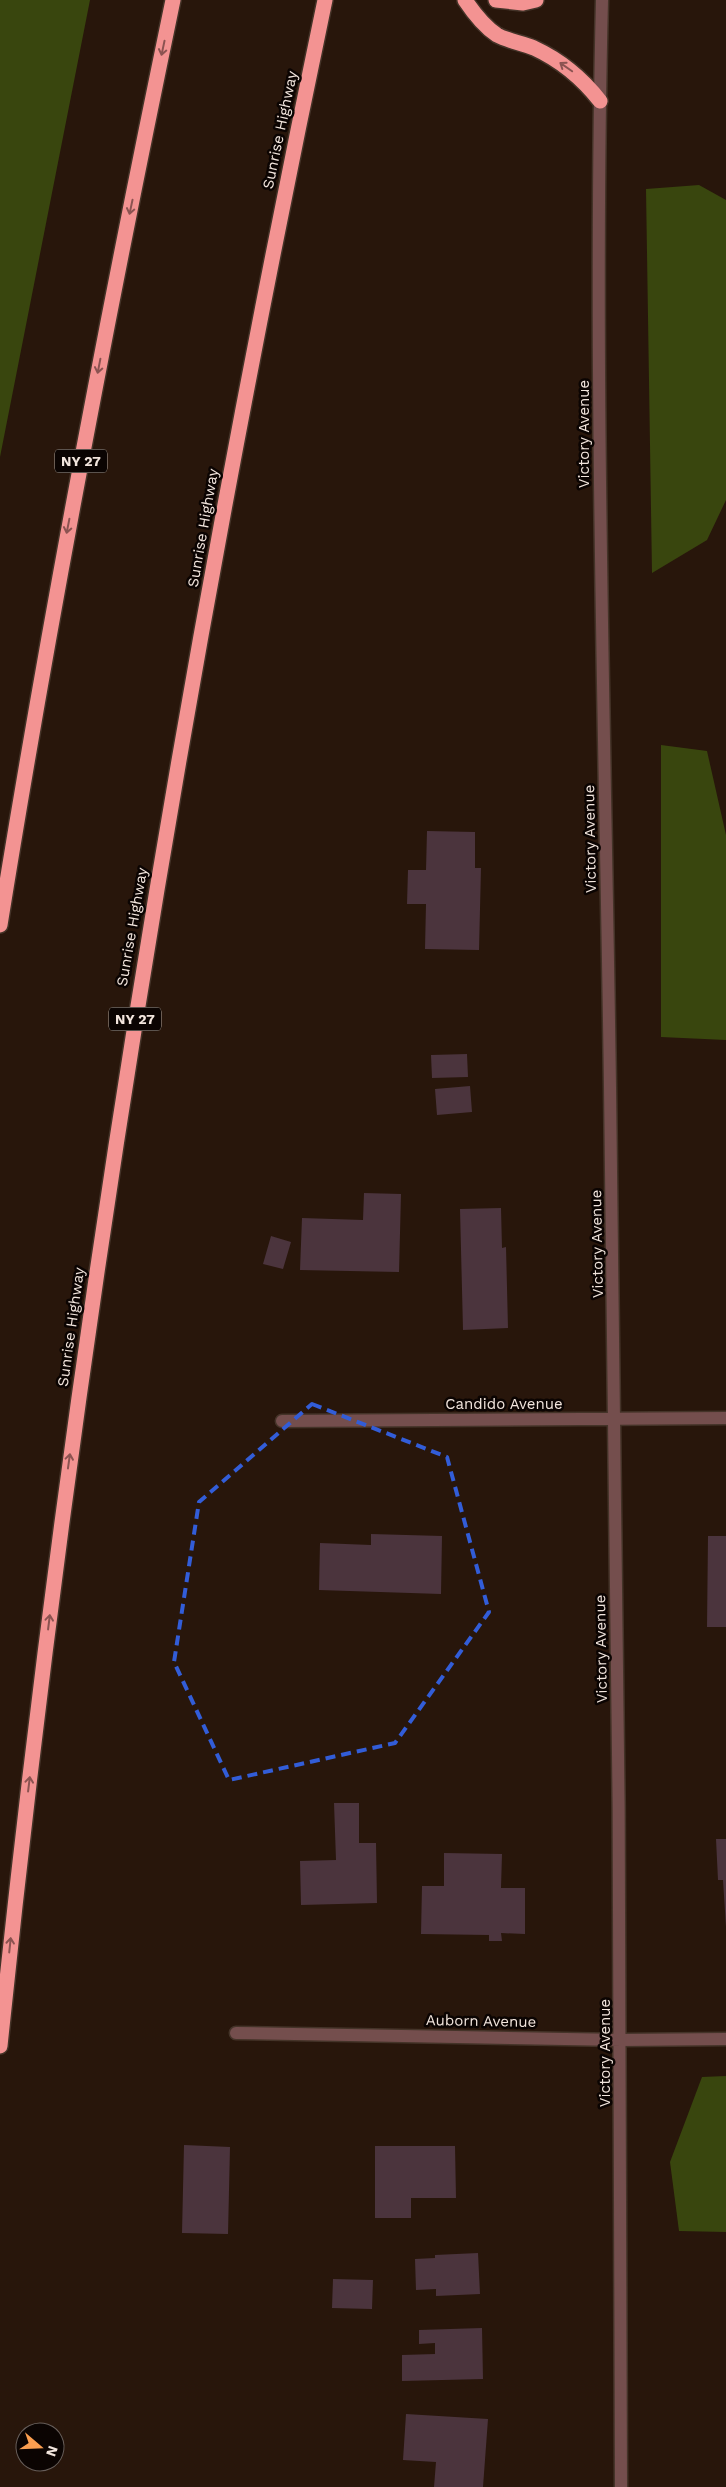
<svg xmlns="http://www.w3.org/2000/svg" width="726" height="2487" viewBox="0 0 726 2487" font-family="'Work Sans',sans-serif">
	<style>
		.green { fill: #39460e }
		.building { fill: #4b343d }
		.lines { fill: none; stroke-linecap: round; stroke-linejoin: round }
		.minor-casing { stroke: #443328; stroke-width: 15 }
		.highway-casing { stroke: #443328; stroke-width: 18 }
		.minor { stroke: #744e4d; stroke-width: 12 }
		.highway { stroke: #f39392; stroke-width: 15 }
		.oneway { stroke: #8b5351 }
		.marked { fill: none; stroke: #325dd8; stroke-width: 4; stroke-dasharray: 10 6; stroke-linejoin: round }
		.labels { text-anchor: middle; stroke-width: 5; stroke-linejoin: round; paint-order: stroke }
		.shield { fill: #0b0402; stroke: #ada29b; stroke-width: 1 }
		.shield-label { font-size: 14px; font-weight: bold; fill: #f2e5dd }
		.street-label { font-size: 15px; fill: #f2e5dd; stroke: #0b0402 }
	</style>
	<rect width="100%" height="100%" fill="#28160b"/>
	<path class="green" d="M0,0H90L0,457Z
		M699,185L726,200V500L707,540L652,573L646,189Z
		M661,745L707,751L726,835V1040L661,1037Z
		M726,2076V2232L679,2231L670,2162L702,2077Z"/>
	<path class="building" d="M427,831L475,832V868H481L479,950L425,949L426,904H407L408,870H426Z
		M467,1054L468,1077L432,1078L431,1055Z
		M470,1086L472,1112L437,1115L435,1089Z
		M364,1193L401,1194L399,1272L300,1270L302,1218L363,1220Z
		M501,1208L502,1248L506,1247L508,1328L463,1330L460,1209Z
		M271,1236L291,1242L283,1269L263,1264Z
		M371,1534L442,1536L441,1594L319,1590L320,1543L371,1545Z
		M708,1536H726V1627H707Z
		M334,1803H359V1843H376L377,1903L301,1905L300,1861L336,1860Z
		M716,1839H726V1927L723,1880H718Z
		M444,1853L502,1854L501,1888H525V1934L501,1933L502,1941H489V1935L421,1934L422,1886H444Z
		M184,2145L230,2147L228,2234L182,2233Z
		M375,2146H455L456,2198H411V2218H375Z
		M478,2253L480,2294L436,2296V2289L416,2290L415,2259L435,2258V2255Z
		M333,2279L373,2280L372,2309L332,2308Z
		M482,2328L483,2379L402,2381V2355L435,2354V2343L419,2344V2330Z
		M406,2414L488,2419L483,2487H434L436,2462L403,2460Z"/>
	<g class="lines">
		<g class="minor-casing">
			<path id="minor" d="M602,0C593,362 605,725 610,1087C618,1554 621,2020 621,2487
				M282,1421L726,1418
				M236,2033L621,2040L726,2039"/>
		</g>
		<g class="highway-casing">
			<path id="highway" d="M465,0C473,12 485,27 497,35C508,41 522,43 534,48C560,60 582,78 600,101
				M496,0L523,3L536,0
				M0,925C50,615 109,307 173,0
				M0,2046C71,1358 183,676 325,0"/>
		</g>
		<use href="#minor" class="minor"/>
		<use href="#highway" class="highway"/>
	</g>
	<defs><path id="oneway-shaft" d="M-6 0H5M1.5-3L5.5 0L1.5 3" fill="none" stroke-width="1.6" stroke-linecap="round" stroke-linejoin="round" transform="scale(1.25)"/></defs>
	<g class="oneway">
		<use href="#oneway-shaft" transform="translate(163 48) rotate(102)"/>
		<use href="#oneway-shaft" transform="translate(566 67) rotate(-145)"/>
		<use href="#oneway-shaft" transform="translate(131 207) rotate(102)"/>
		<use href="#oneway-shaft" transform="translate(99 366) rotate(101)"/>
		<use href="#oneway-shaft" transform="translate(68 526) rotate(101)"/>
		<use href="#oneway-shaft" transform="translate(69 1461) rotate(-82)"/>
		<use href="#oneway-shaft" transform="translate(49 1622) rotate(-83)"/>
		<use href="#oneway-shaft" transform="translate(29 1784) rotate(-83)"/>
		<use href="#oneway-shaft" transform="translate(10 1945) rotate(-84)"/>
	</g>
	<path class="marked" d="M312,1404L447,1457L489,1612L395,1743L229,1780L174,1662L199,1502Z"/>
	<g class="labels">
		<g class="shield">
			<rect x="55" y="449.5" width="52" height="23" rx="4"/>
			<rect x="109" y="1007.5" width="52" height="23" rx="4"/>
		</g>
		<g class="shield-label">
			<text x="81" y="466">NY 27</text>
			<text x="135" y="1024">NY 27</text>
		</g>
		<g class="street-label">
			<text transform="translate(280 130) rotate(-78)" y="5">Sunrise Highway</text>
			<text transform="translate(584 434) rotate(-90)" y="5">Victory Avenue</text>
			<text transform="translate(203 528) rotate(-80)" y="5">Sunrise Highway</text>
			<text transform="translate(590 839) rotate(-91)" y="5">Victory Avenue</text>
			<text transform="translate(132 927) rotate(-80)" y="5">Sunrise Highway</text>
			<text transform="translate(597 1244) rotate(-91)" y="5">Victory Avenue</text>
			<text transform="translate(71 1327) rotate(-82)" y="5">Sunrise Highway</text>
			<text x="504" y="1409">Candido Avenue</text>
			<text transform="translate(601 1649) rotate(-91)" y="5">Victory Avenue</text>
			<text transform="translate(481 2021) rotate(1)" y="5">Auborn Avenue</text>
			<text transform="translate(605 2053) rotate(-90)" y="5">Victory Avenue</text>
		</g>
	</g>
	<g transform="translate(40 2447) rotate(109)"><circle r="24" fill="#0b0402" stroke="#675e5a"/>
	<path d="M0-4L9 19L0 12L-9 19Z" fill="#fb9e50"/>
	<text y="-8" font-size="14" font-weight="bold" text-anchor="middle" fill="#f2e5dd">N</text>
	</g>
</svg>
